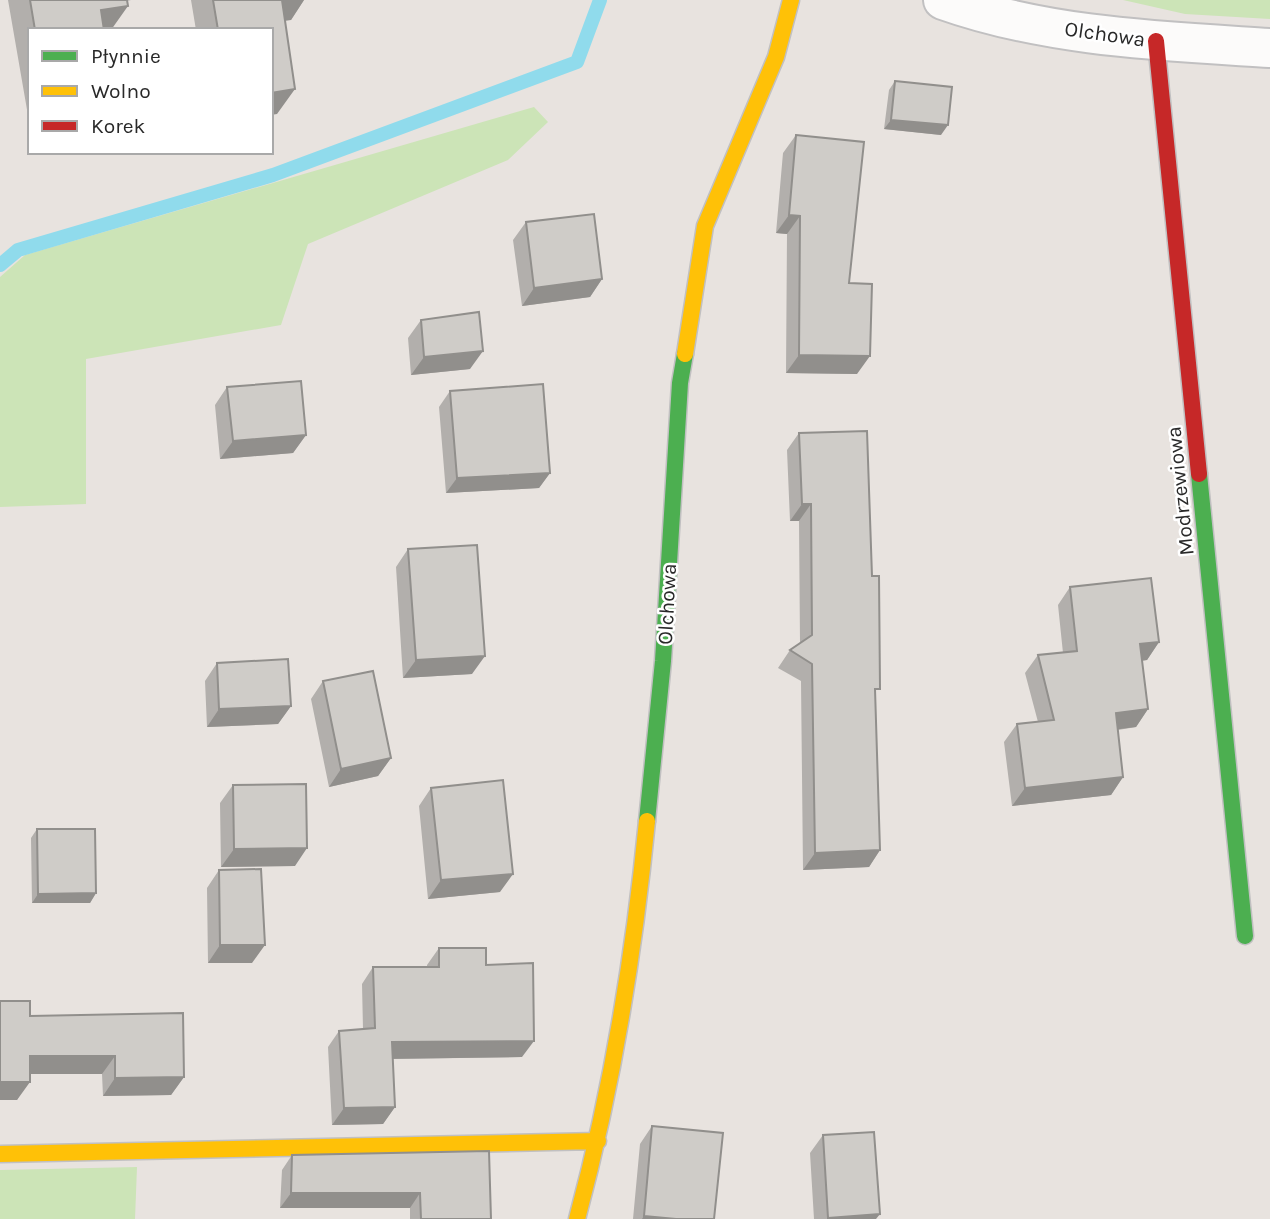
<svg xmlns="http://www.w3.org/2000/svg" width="1270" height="1219" viewBox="0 0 1270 1219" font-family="Karla,sans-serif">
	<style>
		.green { fill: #cce4b7 }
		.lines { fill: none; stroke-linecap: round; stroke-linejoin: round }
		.stream { stroke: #90dbec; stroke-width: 14 }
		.street-casing { stroke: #c1c0c1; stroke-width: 42 }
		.fast-casing { stroke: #c1c0c1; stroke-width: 19 }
		.slow-casing { stroke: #c1c0c1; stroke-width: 19 }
		.jam-casing { stroke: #c1c0c1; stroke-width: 19 }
		.street { stroke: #fcfbfa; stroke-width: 38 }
		.fast { stroke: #4caf50; stroke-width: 16 }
		.slow { stroke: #ffc107; stroke-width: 16 }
		.jam { stroke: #c62828; stroke-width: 16 }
		.wall { fill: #b2afac }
		.shaded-wall { fill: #918f8c }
		.building { fill: #cfccc8; stroke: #918f8c; stroke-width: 2 }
		.labels { text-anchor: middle; stroke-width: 5; stroke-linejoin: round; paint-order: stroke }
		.street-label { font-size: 21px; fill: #292929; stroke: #fff }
	</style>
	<rect width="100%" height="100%" fill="#e8e3df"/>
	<path class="green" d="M1123,0H1270V19L1185,14Z
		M534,107L548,122L508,160L308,244L281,325L86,359V504L0,507V277L25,255Z
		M137,1167L135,1219H0V1170Z"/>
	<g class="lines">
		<path class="stream" d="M0,265L18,250L273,175L577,62L600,0"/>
		<g class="street-casing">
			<path id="street" d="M943,0C1047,37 1161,41 1270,48"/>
		</g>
		<g class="fast-casing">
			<path id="fast" d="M1199,474L1245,936
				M647,821L663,661L680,383L685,354"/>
		</g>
		<g class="slow-casing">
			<path id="slow" d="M685,354L705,226L776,57L791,0
				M0,1154L598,1141
				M577,1219C612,1089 634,955 647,821"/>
		</g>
		<g class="jam-casing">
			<path id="jam" d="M1156,41L1199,474"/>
		</g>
		<use href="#street" class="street"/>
		<use href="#fast" class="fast"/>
		<use href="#slow" class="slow"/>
		<use href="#jam" class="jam"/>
	</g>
	<path class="wall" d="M8,0H131L127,1L111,30H30V127Z
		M191,0H304L291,20H285L277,114L271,30H196Z
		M895,81L941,135L884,129L889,90Z
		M796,135L849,283L857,374L786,373L787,234L776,233L783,153Z
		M526,222L602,279L590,297L522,306L513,240Z
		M421,320L470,369L411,375L408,338Z
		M227,387L306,435L293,453L220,459L215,405Z
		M450,391L550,473L539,488L446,493L439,407Z
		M799,433L875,696L880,850L869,867L803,870L801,681L778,668L790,650L800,643L799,521H790L787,450Z
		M408,549L472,674L403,678L396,567Z
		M1070,587L1159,642L1147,660L1142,661L1148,709L1136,727L1118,730L1123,777L1111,795L1012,806L1004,742L1017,724L1038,722L1025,673L1038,655L1063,653L1058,605Z
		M217,663L291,706L278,724L207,727L205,681Z
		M323,681L391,758L378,776L329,787L311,699Z
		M233,785L295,866L221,867L220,803Z
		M431,788L500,892L428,899L419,806Z
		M37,829L96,893L90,903H32L31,838Z
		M219,870L252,963H208L207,888Z
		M439,948L486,965L522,1057L392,1059L395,1107L383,1124L332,1125L328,1047L339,1031L363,1029L362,984L373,967H427V965Z
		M30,1016L184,1077L171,1095L103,1096L102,1074H30L17,1100H0Z
		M652,1126L714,1219H633L640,1144Z
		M823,1135L876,1219H814L810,1153Z
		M489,1151L491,1219H410V1208H280L282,1170L292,1155Z"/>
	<path class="shaded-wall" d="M280,0H304L291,20L264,24Z
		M128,6L111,30H87L101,10Z
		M295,89L277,114L271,115V93Z
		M891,120L948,125L941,135L884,129Z
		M789,215L800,216L787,234L776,233Z
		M602,279L590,297L522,306L534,288Z
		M483,351L470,369L411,375L424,357Z
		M799,355L870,356L857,374L786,373Z
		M306,435L293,453L220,459L233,441Z
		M550,473L539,488L446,493L457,478Z
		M802,504H811L799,521H790Z
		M1159,642L1147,660L1127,662L1140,644Z
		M485,656L472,674L403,678L416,660Z
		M291,706L278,724L207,727L219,709Z
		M1148,709L1136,727L1104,731L1116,713Z
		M391,758L378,776L329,787L341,769Z
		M1123,777L1111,795L1012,806L1025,788Z
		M307,848L295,866L221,867L234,849Z
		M880,850L869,867L803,870L815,853Z
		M513,874L500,892L428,899L441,880Z
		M96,893L90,903H32L38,894Z
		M220,945H265L252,963H208Z
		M534,1041L522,1057L380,1059L392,1042Z
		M30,1056H115L102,1074H17Z
		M184,1077L171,1095L103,1096L115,1078Z
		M0,1082H30L17,1100H0Z
		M395,1107L383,1124L332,1125L344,1108Z
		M291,1193H420L410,1208H280Z
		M880,1214L876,1219H827L828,1218Z
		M644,1216L676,1219H642Z"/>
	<path class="building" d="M30,0H127L128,6L101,10L104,30H35Z
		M213,0H282L295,89L271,93V30H218Z
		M895,81L952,87L948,125L891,120Z
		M796,135L864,142L849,283L872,284L870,356L799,355L800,216L789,215Z
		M594,214L602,279L534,288L526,222Z
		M479,312L483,351L424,357L421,320Z
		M301,381L306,435L233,441L227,387Z
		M543,384L550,473L457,478L450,391Z
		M867,431L872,576H879L880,689H875L880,850L815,853L812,664L790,650L812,635L811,504H802L799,433Z
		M477,545L485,656L416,660L408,549Z
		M1151,578L1159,642L1140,644L1148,709L1116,713L1123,777L1025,788L1017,724L1054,720L1038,655L1077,651L1070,587Z
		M288,659L291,706L219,709L217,663Z
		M373,671L391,758L341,769L323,681Z
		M503,780L513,874L441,880L431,788Z
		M306,784L307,848L234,849L233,785Z
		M37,829H95L96,893L38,894Z
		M261,869L265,945H220L219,870Z
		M439,948H486V965L533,963L534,1041L392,1042L395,1107L344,1108L339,1031L375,1028L373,967H439Z
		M0,1001H30V1016L183,1013L184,1077L115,1078V1056H30V1082H0Z
		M652,1126L723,1133L714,1219H676L644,1216Z
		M874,1132L880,1214L828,1218L823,1135Z
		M489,1151L491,1219H421L420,1193H291L292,1155Z"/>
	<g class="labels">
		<g class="street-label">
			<text transform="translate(1105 34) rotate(8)" y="7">Olchowa</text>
			<text transform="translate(1180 491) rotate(-96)" y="7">Modrzewiowa</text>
			<text transform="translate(667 604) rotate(-87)" y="7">Olchowa</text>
		</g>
	</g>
	<rect x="28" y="28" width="245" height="126" fill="#ffffff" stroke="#a9a9a9" stroke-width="2"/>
	<rect x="42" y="51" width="35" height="10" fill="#4caf50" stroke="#a9a9a9" stroke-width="2"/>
	<text x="91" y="63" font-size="21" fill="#292929">Płynnie</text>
	<rect x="42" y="86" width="35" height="10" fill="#ffc107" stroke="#a9a9a9" stroke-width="2"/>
	<text x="91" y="98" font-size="21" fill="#292929">Wolno</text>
	<rect x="42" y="121" width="35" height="10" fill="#c62828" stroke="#a9a9a9" stroke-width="2"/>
	<text x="91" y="133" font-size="21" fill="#292929">Korek</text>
</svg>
